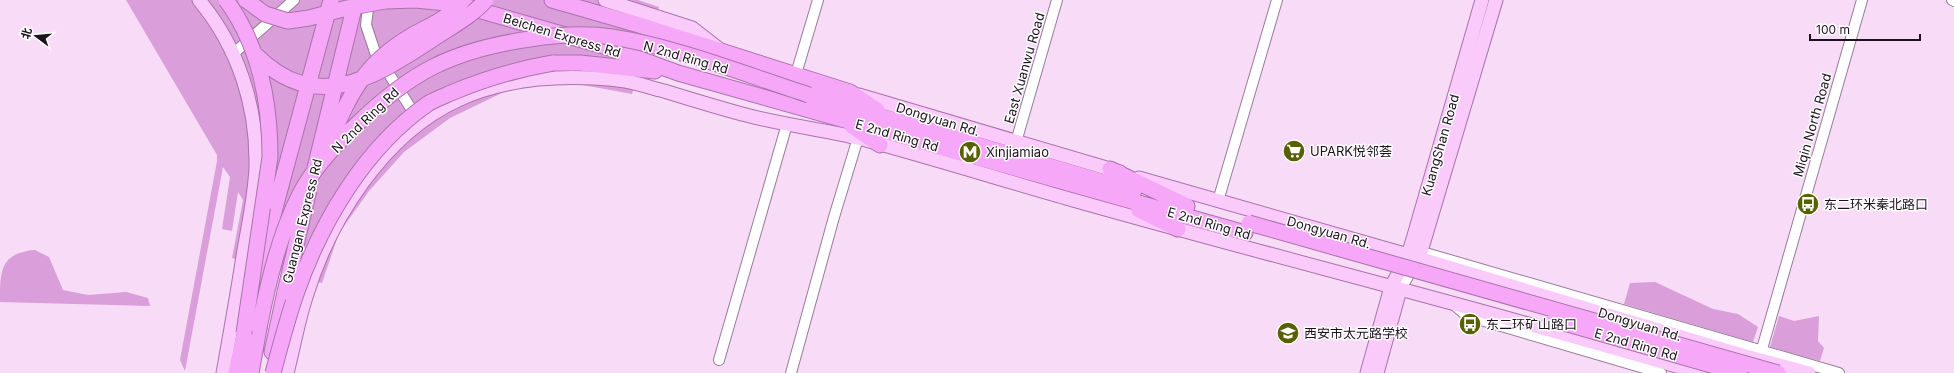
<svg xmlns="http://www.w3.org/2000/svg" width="1954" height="373" viewBox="0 0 1954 373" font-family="Inter,'Noto Sans SC',sans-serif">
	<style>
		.green { fill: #da9eda }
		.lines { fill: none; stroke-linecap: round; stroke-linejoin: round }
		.minor-casing { stroke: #977d97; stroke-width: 12 }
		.major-casing { stroke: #aa73ab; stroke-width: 15 }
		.highway-casing { stroke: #aa73ab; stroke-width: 17 }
		.minor { stroke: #fff; stroke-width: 10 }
		.major { stroke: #facafb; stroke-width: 13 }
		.highway { stroke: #f6a7f8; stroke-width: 15 }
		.highway-bridge-casing { stroke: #aa73ab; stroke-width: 17; stroke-linecap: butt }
		.highway-bridge { stroke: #f6a7f8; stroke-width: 15 }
		.labels { text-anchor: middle; stroke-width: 3; stroke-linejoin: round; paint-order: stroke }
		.street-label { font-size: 13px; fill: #1c121c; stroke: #fff }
		.poi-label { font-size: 13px; fill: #1c121c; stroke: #fff; text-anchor: start }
	</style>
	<rect width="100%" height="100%" fill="#f7dbf7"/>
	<path class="green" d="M126,0H638L659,7L632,94L561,81L506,91L450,118L404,152L369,191L339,233L322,283L232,258L243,200L238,192L232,231L222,229L230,177L223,167L185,371L180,360L217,161V155Z
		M35,250L49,257L63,290L88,295L126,292L148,298L150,306L0,302C0,271 0,253 35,250Z
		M1655,282L1713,309L1738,314L1758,327L1753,342L1624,304L1630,283Z
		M1779,316L1794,321L1819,316L1818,341L1824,348L1820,361L1770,347Z"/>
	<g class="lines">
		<g class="minor-casing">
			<path id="minor" d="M369,0L366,25L375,52L417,118
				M1952,0L1954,1
				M234,53L294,0
				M796,74L818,0
				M1016,142L1057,0
				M1218,201L1277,0
				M1400,290L1419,258L1429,254L1839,373
				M1453,304L1467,316L1661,373
				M1760,356L1862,0
				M719,360L787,124
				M791,373L834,217L858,138"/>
		</g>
		<g class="major-casing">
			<path id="major" d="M199,0C238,47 257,105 256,166C255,196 248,226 243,256C237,295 230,334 223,373
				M605,0L692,28L719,49
				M859,95L1120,172
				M1139,178L1408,255L1742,355L1809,373
				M1419,258L1496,0
				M287,373C294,347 298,320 307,294C330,219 384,134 458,100C511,76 568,74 625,81C638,83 651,88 664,91C690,99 716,107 742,114C782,125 823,129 862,139C932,158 1003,180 1073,200C1281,259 1492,311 1700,373
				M1367,373L1391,287L1408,255L1413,239L1482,0
				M1377,373L1400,290"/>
		</g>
		<g class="highway-casing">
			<path id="highway" d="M552,0L639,25L850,92L877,110
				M447,1L610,48L678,73L1245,233
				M553,63H580L655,71
				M809,95L1134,191
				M852,126L880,145
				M1110,169L1187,206
				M1139,210L1178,229
				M258,278L276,204
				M272,352L285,292
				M236,373L247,321
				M251,373L259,328"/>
		</g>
		<use href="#minor" class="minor"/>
		<use href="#major" class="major"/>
		<use href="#highway" class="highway"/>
		<g class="highway-bridge-casing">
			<path id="highway-bridge" d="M226,0C260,46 270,101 270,157L244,333
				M246,0L265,14L288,21L309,18L347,8L385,1L416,0L456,4
				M256,55C315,114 372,79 430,41C449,28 471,17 486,0
				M328,145C350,95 362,65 411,36C432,24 448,19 463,0
				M315,168L356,0
				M276,204L331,0
				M1249,223L1778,373
				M285,292L309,190
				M1554,320L1739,373
				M259,328C268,283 279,235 300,194C313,169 334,146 354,127C410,72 452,50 530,39C556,35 586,33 612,37C677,47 747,75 809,95
				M273,373C280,347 287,320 296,294C321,222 365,147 429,103C436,99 444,96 451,93C484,79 518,69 553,63"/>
		</g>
		<use href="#highway-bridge" class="highway-bridge"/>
	</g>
	<defs>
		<g id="supermarket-disc" transform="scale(1.15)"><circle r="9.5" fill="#586100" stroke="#fff"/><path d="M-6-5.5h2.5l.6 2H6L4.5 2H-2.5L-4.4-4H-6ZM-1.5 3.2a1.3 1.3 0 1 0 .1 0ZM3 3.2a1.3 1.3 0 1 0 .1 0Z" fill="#fff"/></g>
		<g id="metro-disc" transform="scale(1.15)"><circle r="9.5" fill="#586100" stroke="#fff"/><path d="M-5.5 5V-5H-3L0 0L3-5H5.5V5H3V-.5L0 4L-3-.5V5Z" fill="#fff"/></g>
		<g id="bus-disc" transform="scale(1.15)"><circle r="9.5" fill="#586100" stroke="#fff"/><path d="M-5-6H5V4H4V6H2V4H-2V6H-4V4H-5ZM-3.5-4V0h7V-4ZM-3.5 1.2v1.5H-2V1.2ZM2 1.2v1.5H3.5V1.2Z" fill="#fff"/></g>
		<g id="school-disc" transform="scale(1.15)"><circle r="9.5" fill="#586100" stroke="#fff"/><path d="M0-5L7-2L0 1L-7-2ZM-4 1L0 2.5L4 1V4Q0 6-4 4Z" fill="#fff"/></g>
	</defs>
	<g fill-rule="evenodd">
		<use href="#supermarket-disc" x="1294" y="151"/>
		<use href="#metro-disc" x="970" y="152"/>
		<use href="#bus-disc" x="1808" y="204"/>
		<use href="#bus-disc" x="1470" y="324"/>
		<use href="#school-disc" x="1288" y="333"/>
	</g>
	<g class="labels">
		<g class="street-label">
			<text transform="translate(562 35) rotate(17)" y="5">Beichen Express Rd</text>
			<text transform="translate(686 57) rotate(16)" y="5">N 2nd Ring Rd</text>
			<text transform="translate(1024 68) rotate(-74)" y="5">East Xuanwu Road</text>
			<text transform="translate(938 119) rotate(17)" y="5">Dongyuan Rd.</text>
			<text transform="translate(365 120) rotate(-44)" y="5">N 2nd Ring Rd</text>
			<text transform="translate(1812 125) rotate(-74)" y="5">Miqin North Road</text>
			<text transform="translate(897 135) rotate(16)" y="5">E 2nd Ring Rd</text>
			<text transform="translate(1440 145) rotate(-74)" y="5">KuangShan Road</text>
			<text transform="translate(302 221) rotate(-76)" y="5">Guangan Express Rd</text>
			<text transform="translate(1209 223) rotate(16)" y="5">E 2nd Ring Rd</text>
			<text transform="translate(1329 232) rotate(16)" y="5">Dongyuan Rd.</text>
			<text transform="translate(1640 324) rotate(17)" y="5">Dongyuan Rd.</text>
			<text transform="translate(1636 344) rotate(16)" y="5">E 2nd Ring Rd</text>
		</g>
		<g class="poi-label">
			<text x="1310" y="156">UPARK悦邻荟</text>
			<text x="986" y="157">Xinjiamiao</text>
			<text x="1824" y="209">东二环米秦北路口</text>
			<text x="1486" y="329">东二环矿山路口</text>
			<text x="1304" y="338">西安市太元路学校</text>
		</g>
	</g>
	<g transform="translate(36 36) rotate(286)" stroke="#ffffff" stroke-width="3" paint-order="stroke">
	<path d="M0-3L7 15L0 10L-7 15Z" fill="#1c121c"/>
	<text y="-6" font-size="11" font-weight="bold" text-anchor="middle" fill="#1c121c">北</text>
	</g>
	<path d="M1810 34v6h110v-6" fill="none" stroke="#1c121c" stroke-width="2"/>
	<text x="1816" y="34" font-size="12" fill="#1c121c" stroke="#ffffff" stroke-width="3" paint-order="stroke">100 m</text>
</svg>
